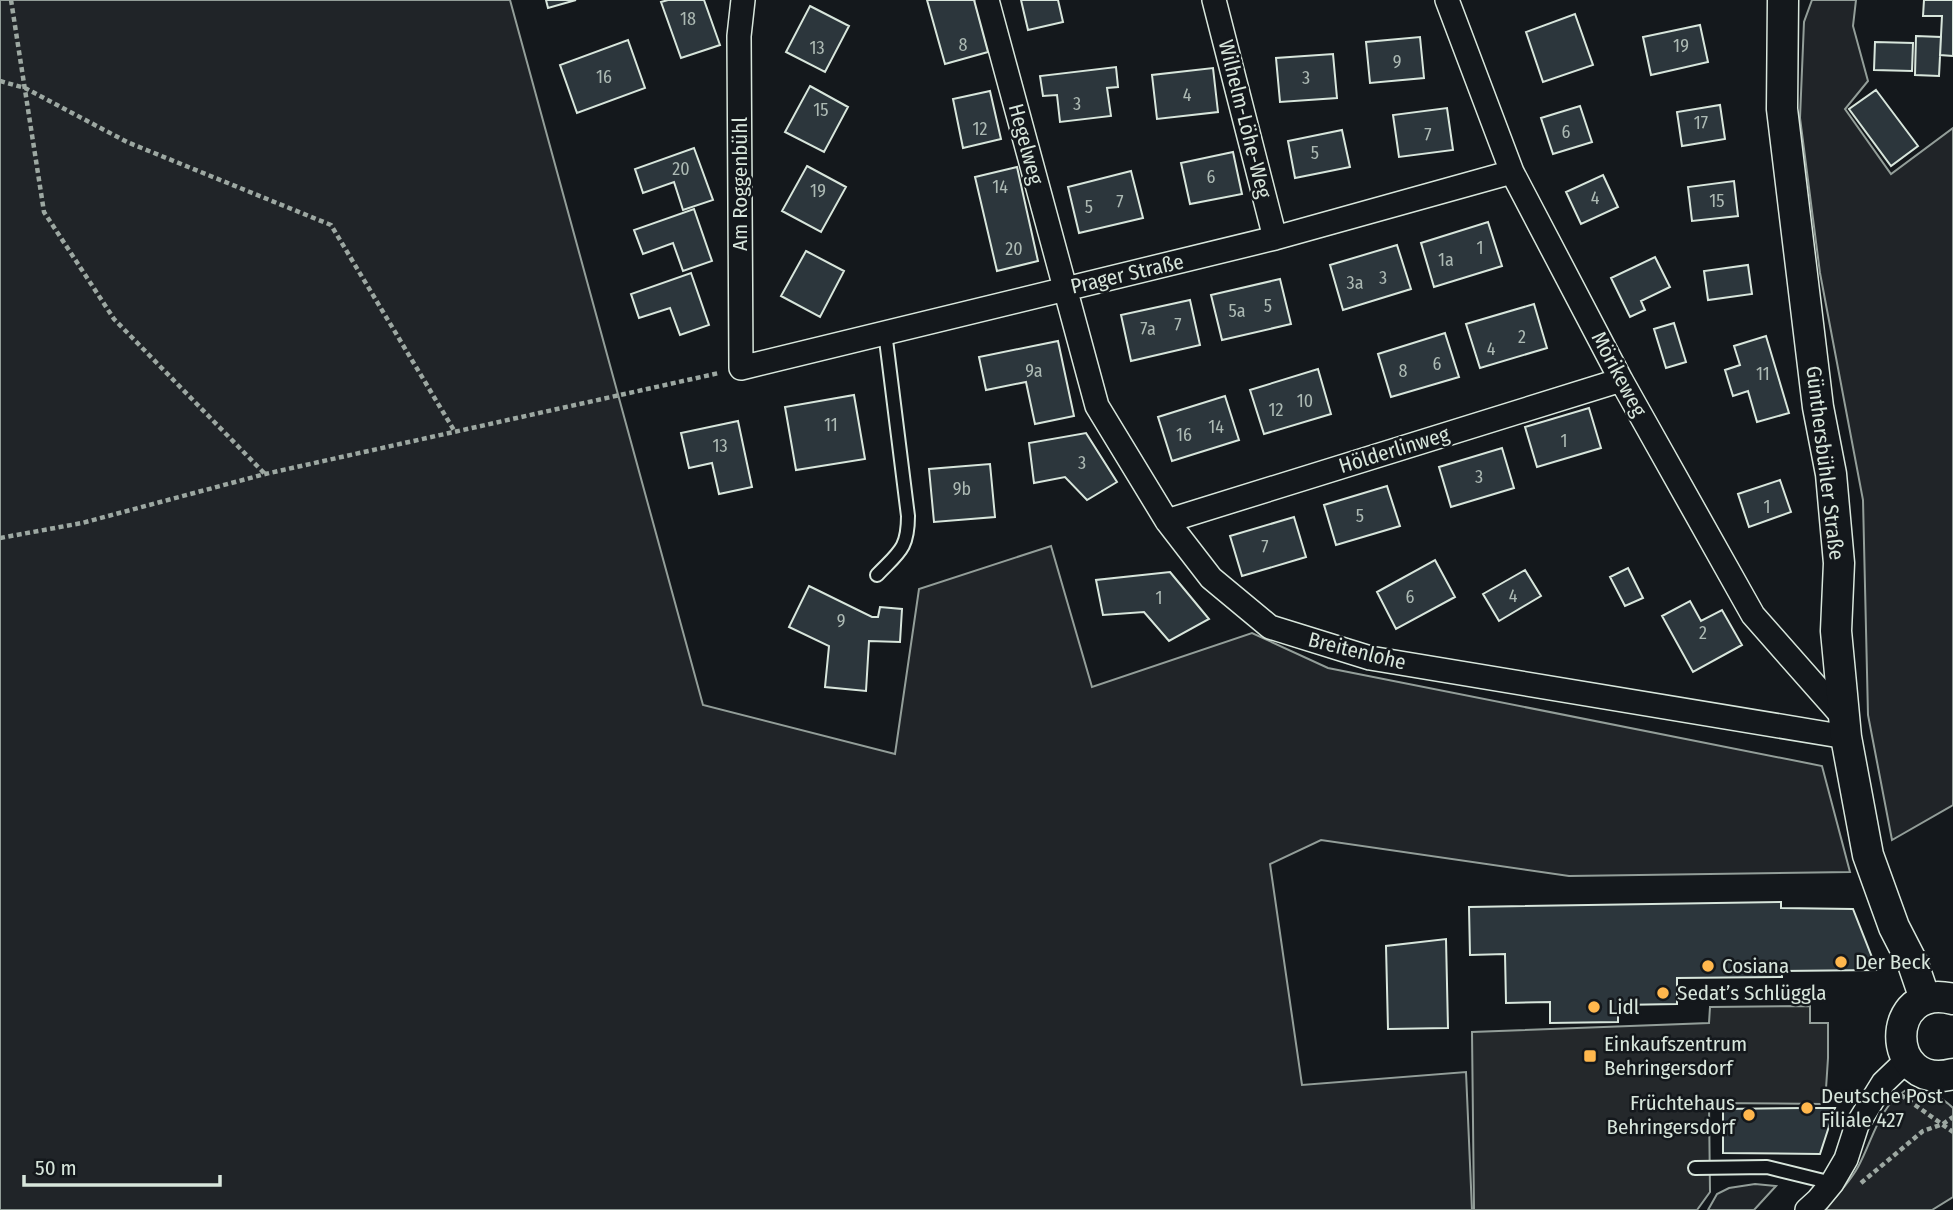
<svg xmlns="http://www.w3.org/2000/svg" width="1953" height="1210" viewBox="0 0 1953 1210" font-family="'Fira Sans Condensed',sans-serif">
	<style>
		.green { fill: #202428; stroke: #939e99; stroke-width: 2 }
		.parking { fill: #24282b; stroke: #939e99; stroke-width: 2 }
		.building { fill: #2c363c; stroke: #d8e6dc; stroke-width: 2 }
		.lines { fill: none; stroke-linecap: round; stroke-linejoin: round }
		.service-casing { stroke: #d8e6dc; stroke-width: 16 }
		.minor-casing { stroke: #d8e6dc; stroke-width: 26 }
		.tertiary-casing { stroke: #d8e6dc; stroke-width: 33 }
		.path { stroke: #9da8a2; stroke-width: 4.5; stroke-dasharray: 5 3.5; stroke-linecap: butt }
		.service { stroke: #14181c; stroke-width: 12 }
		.minor { stroke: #14181c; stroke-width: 23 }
		.tertiary { stroke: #14181c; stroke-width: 30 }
		.poi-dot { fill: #ffb74d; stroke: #14181c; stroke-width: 2.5 }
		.labels { text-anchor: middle; stroke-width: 5; stroke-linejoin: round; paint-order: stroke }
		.number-label { font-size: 18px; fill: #adbab4 }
		.street-label { font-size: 21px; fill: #d8e6dc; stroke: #14181c }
		.poi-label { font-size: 21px; fill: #d8e6dc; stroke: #14181c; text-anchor: start }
	</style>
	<rect width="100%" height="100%" fill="#14181c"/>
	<path class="green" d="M0,0H510L703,705L895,754L919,589L1051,546L1092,687L1252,633L1328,668L1822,766L1850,872L1569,876L1321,840L1270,864L1302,1085L1466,1072L1472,1210H0Z
		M1812,0H1856L1853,26L1868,81L1845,109L1891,174L1953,128V805L1892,840L1868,715L1863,500L1820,273L1800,118L1804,22Z
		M1906,1090C1925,1091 1940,1095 1953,1108V1197L1932,1210H1824C1836,1197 1849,1183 1858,1167C1873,1140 1878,1107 1906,1090Z
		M1755,1184L1776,1186L1754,1210H1708L1717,1194L1729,1188Z"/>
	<path class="parking" d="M1810,1006V1023H1828V1058L1825,1104L1709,1103L1710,1192L1697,1210H1474L1472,1032L1709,1023L1710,1007Z"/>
	<path class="building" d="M546,0H576L548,8Z
		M668,0H704L720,45L681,58L661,2Z
		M927,0H974L988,52L945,64Z
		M1021,0H1058L1063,22L1028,30Z
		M1924,0H1953V56L1940,55L1942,16H1923Z
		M810,6L849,26L825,72L786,52Z
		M1575,14L1593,65L1543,82L1526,32Z
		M1700,25L1708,62L1651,75L1643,37Z
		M1916,36L1941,37L1939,76L1915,75Z
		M1420,37L1424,78L1370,83L1366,42Z
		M628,40L645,88L577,113L560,65Z
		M1875,42L1913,43L1912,71L1874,70Z
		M1333,54L1337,98L1280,102L1276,58Z
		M1116,67L1118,87L1107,88L1111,116L1060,122L1057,95L1043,96L1040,76Z
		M1213,68L1218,112L1157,119L1152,75Z
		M810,86L848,107L824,152L785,132Z
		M1876,90L1918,146L1891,166L1849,109Z
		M990,91L1001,139L963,148L953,99Z
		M1720,105L1725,139L1682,146L1677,112Z
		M1580,106L1592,142L1553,154L1541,118Z
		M1447,108L1453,150L1399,157L1393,115Z
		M1342,130L1350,167L1295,178L1288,141Z
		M694,148L713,200L683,210L674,182L643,193L635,169Z
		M1233,152L1242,194L1190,204L1181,163Z
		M807,166L846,187L821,232L782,211Z
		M1017,167L1038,261L997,271L975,177Z
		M1131,171L1143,218L1079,233L1068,187Z
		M1603,175L1618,207L1581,224L1566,192Z
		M1734,181L1738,216L1692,221L1688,187Z
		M694,209L712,261L683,271L673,243L643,254L634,230Z
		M1488,222L1502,266L1434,287L1421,243Z
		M1397,245L1411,289L1343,310L1330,265Z
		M806,251L844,271L820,317L781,296Z
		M1655,257L1670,287L1641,301L1645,310L1630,317L1611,278Z
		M1748,265L1752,294L1708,300L1704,271Z
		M691,273L709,325L680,335L670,308L639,318L631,294Z
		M1280,279L1291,324L1222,340L1211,295Z
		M1190,300L1200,345L1131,361L1121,315Z
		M1534,304L1547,348L1480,368L1466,324Z
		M1674,323L1686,362L1666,368L1654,329Z
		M1445,333L1459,377L1391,397L1378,354Z
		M1766,336L1789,413L1757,422L1748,391L1733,396L1725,370L1740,365L1734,346Z
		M1058,341L1074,416L1035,424L1026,382L986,390L979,357Z
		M1318,369L1331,414L1264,434L1250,390Z
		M854,395L865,459L796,470L785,407Z
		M1225,396L1239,440L1172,461L1158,417Z
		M1589,408L1601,448L1537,467L1525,427Z
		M738,421L752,487L719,494L712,463L689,468L681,433Z
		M1086,433L1117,482L1087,500L1065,477L1034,483L1029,443Z
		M1502,448L1514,488L1451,507L1439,467Z
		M990,464L995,517L934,522L929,469Z
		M1780,480L1791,512L1749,527L1738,494Z
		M1387,486L1400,526L1336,545L1324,505Z
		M1294,517L1306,557L1242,576L1230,536Z
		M1435,560L1455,597L1396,629L1377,592Z
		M1628,568L1643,598L1625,606L1610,577Z
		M1525,570L1541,596L1499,621L1483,594Z
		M1170,572L1209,619L1169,641L1144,612L1103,615L1096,580Z
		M809,586L872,617H878L880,607L902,609L900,642L869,641L866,691L825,687L829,646L789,627Z
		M1690,601L1701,621L1722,610L1742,645L1693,672L1662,616Z
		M1781,902V908L1853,909L1877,970L1782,971V977L1677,978V1004L1618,1005V1022L1550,1023V1002L1506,1003L1505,954L1470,955L1469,907Z
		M1446,939L1448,1028L1388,1029L1386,946Z
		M1807,1108H1835L1820,1154L1723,1153V1109Z"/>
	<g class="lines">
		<g class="service-casing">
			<path id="service" d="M877,575C899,552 908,549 908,516L885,332
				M1695,1168L1767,1167L1832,1183"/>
		</g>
		<g class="minor-casing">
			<path id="minor" d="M743,0L739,36L741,368L1275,238L1512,172
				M987,0L1097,406L1167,521L1211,578L1270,627L1370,658L1846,737
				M1214,0L1275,238
				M1447,0L1512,172L1621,380L1753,615L1843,717
				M1167,521L1621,380
				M1807,1210L1818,1200L1832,1183L1846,1159L1857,1125L1883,1083L1907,1060"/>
		</g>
		<g class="tertiary-casing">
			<path id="tertiary" d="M1783,0L1782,109L1818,407L1831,474L1839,563L1836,631L1846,737L1868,855L1894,927L1913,964L1925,999
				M1953,999C1884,981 1884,1092 1953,1074"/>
		</g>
		<path class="path" d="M11,0L44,212L114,319L265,474
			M0,81L25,88L127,142L331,225L455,432
			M0,538L82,523L265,474L719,373
			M1901,1095L1953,1132
			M1861,1183L1923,1131L1943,1124L1953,1117"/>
		<use href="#service" class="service"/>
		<use href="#minor" class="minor"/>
		<use href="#tertiary" class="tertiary"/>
	</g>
	<g class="poi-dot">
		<circle cx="1841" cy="962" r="7"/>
		<circle cx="1708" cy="966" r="7"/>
		<circle cx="1663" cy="993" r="7"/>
		<circle cx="1594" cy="1007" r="7"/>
		<rect x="1583" y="1049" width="14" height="14" rx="3.5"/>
		<circle cx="1807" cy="1108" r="7"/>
		<circle cx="1749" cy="1115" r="7"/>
	</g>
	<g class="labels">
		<g class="number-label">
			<text x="688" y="25">18</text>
			<text x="963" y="51">8</text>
			<text x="1681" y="52">19</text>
			<text x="817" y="54">13</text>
			<text x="1397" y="68">9</text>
			<text x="604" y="83">16</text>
			<text x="1306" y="84">3</text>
			<text x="1187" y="101">4</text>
			<text x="1077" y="110">3</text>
			<text x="821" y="116">15</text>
			<text x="1701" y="129">17</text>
			<text x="980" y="135">12</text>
			<text x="1566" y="138">6</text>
			<text x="1428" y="141">7</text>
			<text x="1315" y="159">5</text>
			<text x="681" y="175">20</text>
			<text x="1211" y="183">6</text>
			<text x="1000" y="193">14</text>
			<text x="818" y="197">19</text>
			<text x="1595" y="204">4</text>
			<text x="1717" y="207">15</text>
			<text x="1120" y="208">7</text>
			<text x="1089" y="213">5</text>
			<text x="1480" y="254">1</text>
			<text x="1014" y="255">20</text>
			<text x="1446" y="266">1a</text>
			<text x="1383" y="284">3</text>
			<text x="1355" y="289">3a</text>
			<text x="1268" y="312">5</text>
			<text x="1237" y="317">5a</text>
			<text x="1178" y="331">7</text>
			<text x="1148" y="335">7a</text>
			<text x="1522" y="343">2</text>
			<text x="1491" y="355">4</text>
			<text x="1437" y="370">6</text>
			<text x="1034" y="377">9a</text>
			<text x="1403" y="377">8</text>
			<text x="1763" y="380">11</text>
			<text x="1305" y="407">10</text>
			<text x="1276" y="416">12</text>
			<text x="831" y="431">11</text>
			<text x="1216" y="433">14</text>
			<text x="1184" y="441">16</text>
			<text x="1564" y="447">1</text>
			<text x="720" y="452">13</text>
			<text x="1082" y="469">3</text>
			<text x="1479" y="483">3</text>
			<text x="962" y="495">9b</text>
			<text x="1767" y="513">1</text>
			<text x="1360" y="522">5</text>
			<text x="1265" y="553">7</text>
			<text x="1513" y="602">4</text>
			<text x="1410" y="603">6</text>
			<text x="1159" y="604">1</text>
			<text x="841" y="627">9</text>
			<text x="1703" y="639">2</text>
		</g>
		<g class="street-label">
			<text transform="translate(1245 119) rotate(76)" y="7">Wilhelm-Löhe-Weg</text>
			<text transform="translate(1026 144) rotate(75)" y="7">Hegelweg</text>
			<text transform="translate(740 184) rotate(-90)" y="7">Am Roggenbühl</text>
			<text transform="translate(1127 274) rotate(-13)" y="7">Prager Straße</text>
			<text transform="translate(1619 374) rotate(62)" y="7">Mörikeweg</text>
			<text transform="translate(1394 450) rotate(-17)" y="7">Hölderlinweg</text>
			<text transform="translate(1825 463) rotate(83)" y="7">Günthersbühler Straße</text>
			<text transform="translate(1357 651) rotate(14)" y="7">Breitenlohe</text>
		</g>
		<g class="poi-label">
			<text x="1855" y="969">Der Beck</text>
			<text x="1722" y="973">Cosiana</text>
			<text x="1677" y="1000">Sedat’s Schlüggla</text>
			<text x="1608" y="1014">Lidl</text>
			<text x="1604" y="1051">Einkaufszentrum<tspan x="1604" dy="24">Behringersdorf</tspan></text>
			<text x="1821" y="1103">Deutsche Post<tspan x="1821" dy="24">Filiale 427</tspan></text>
			<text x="1735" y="1110" text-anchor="end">Früchtehaus<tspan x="1735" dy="24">Behringersdorf</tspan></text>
		</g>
	</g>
	<path d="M24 1175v10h196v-10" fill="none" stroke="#d8e6dc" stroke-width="3.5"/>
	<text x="35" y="1175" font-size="21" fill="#d8e6dc" stroke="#14181c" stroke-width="5" paint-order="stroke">50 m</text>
</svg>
